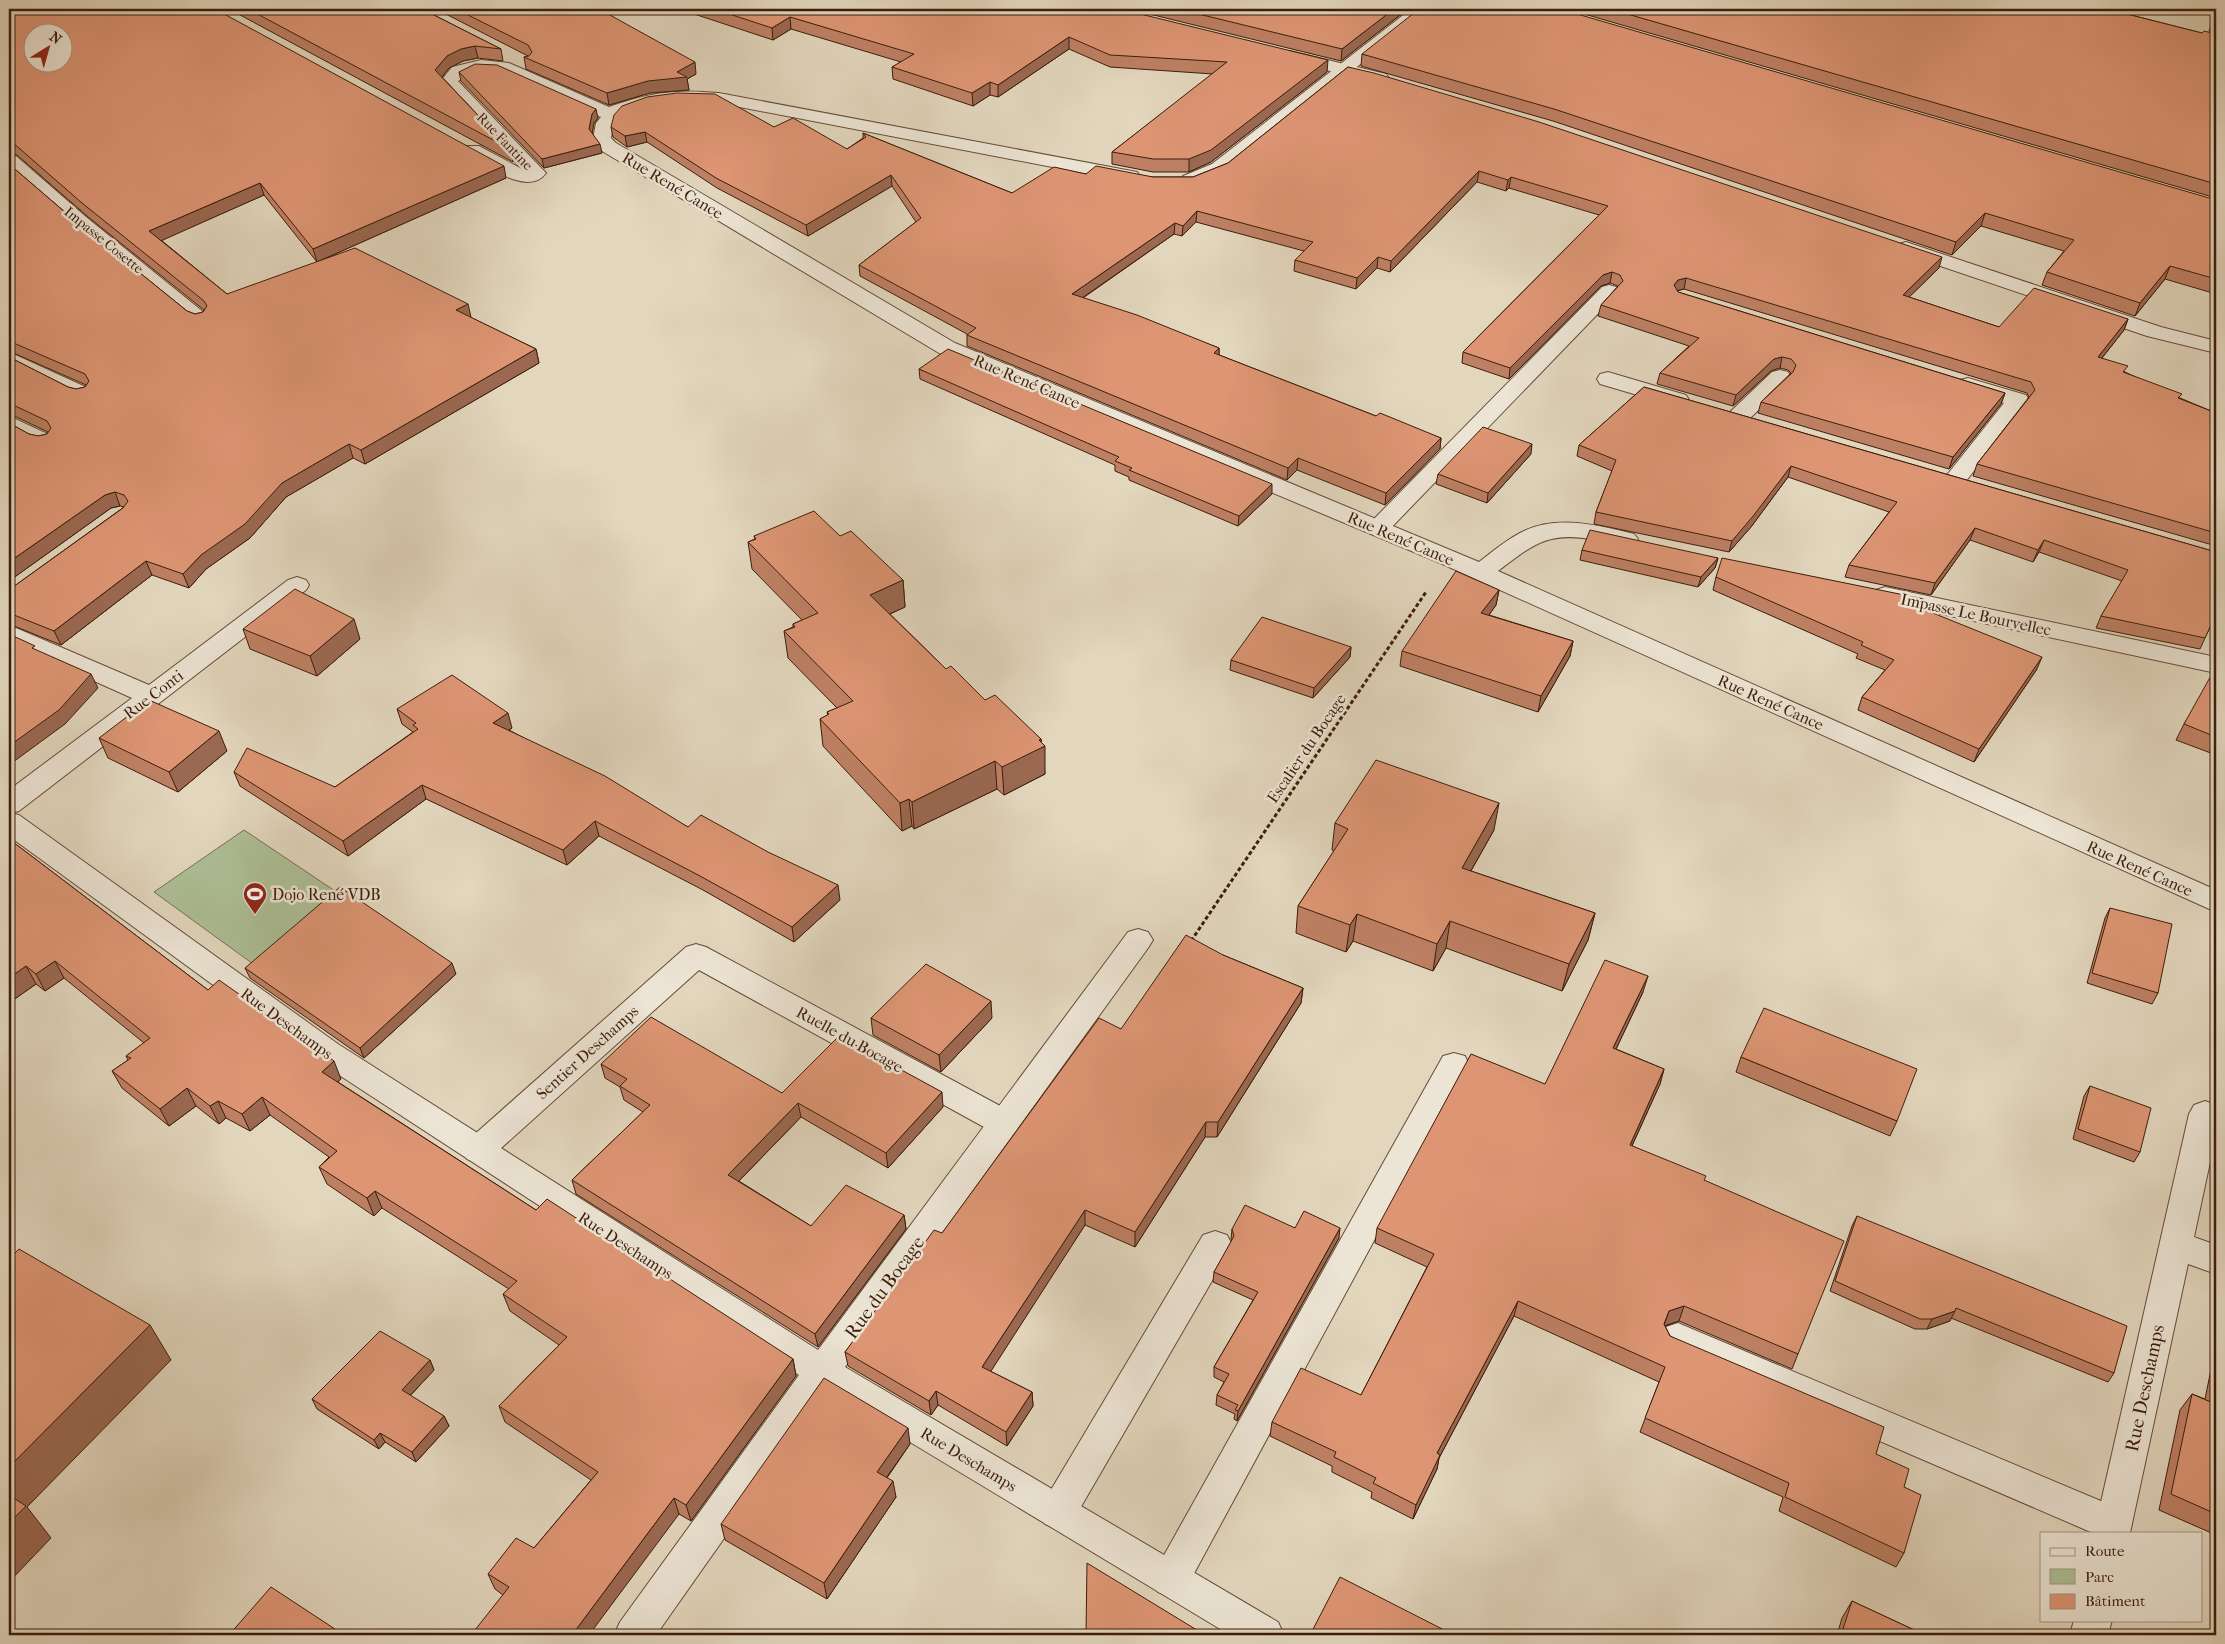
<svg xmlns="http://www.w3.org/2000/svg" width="2225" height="1644" viewBox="0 0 2225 1644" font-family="'IM FELL French Canon',serif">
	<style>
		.green { fill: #adbf96; stroke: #756e50 }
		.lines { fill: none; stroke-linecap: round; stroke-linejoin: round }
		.service-casing { stroke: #664b37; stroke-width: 2 }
		.minor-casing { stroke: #664b37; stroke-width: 2 }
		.tertiary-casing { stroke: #664b37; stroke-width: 2 }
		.path { stroke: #3d1d0a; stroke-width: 3; stroke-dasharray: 4 2.5; stroke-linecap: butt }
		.service { fill: #ece4d4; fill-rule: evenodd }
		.minor { fill: #ece4d4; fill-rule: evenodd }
		.tertiary { fill: #ece4d4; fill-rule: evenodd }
		.wall { fill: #be8064; stroke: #3d1d0a }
		.shaded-wall { fill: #9b6851; stroke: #3d1d0a }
		.building { fill: #dd9574; stroke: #3d1d0a; fill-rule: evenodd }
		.labels { text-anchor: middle; stroke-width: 5; stroke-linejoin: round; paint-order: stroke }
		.far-street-label { font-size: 14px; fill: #3d1d0a; stroke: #ece4d4 }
		.street-label { font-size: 16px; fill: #3d1d0a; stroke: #ece4d4 }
		.poi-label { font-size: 16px; fill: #3d1d0a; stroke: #ece4d4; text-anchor: start }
		.near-street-label { font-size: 19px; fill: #3d1d0a; stroke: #ece4d4 }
	</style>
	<rect width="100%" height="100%" fill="#e2d6bd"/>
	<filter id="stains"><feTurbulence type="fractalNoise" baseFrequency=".004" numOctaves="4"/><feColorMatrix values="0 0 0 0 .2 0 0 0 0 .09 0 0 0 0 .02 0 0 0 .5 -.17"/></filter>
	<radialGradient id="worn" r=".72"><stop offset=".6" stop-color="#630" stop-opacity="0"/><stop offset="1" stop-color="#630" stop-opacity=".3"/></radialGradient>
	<path class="green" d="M244,830L344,897L260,969L154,892Z"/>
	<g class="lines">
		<g class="service-casing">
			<path id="service" d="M9,154L16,156L86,217L207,315L210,319L207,323L200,325L193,323L72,225L9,170Z
				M1609,285L1616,287L1619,291L1616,295L1386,533L1378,535L1370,533L1366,528L1370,523L1602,287Z
				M9,352L90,389L93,394L90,399L82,401L74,399L9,366Z
				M1780,370L1788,372L1791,377L1788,382L1746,422L1738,424L1730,422L1727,417L1730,412L1772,372Z
				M1968,378L2026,395L2029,400L1963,485L1955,487L1947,485L1943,480L2004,403L1960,390L1957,385L1960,380Z
				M9,416L52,436L55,441L52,446L44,448L36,446L9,432Z
				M696,944L706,947L1015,1114L1020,1123L1015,1132L1004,1136L993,1132L699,970L489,1159L478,1163L467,1159L462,1150L467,1141L686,947Z
				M1454,1053L1465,1056L1469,1065L1184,1592L1171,1597L1158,1592L1152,1579L1158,1566L1443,1056Z
				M1215,1231L1227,1235L1232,1245L1227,1255L1071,1524L1058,1529L1045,1524L1040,1512L1045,1500L1203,1235Z
				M1678,1323L2127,1512L2132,1524L2128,1533H2093L1666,1349L1661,1338L1666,1327Z"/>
		</g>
		<g class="minor-casing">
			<path id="minor" d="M1411,9H1429L1226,172L1197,184H1183L1180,180L1183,176L1212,164Z
				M481,60L509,63L609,107C651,92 675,89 719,93L1137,172L1140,176L1137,180L1130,182L719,103C693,101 631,98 615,123C612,127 612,134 611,138L616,143L955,343L1479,562C1492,552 1505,541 1520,533C1555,514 1598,525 1634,534L1638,539L1634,544C1622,547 1609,543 1597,540C1548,531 1535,543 1498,571L2216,890V912L1440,563L939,353L602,151L593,139L596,123L601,117L499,72H473L458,81L546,173C528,198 485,164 465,154L463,150L465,146H479L522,169L440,82L452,67Z
				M1608,372L1686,395L1689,400L1686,405L1678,407L1600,384L1597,379L1600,374Z
				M297,577L306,580L309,585L306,590L19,811L11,813L19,815L338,1044L818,1350L1128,932L1138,929L1148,932L1153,940L1148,948L845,1367L1278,1622L1284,1635H1230L827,1392L656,1635H614L620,1622L799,1375L316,1060L9,836V790L132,698L9,643V625L149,685L288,580Z
				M1885,587L2216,657V673L1876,600L1873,595L1876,590Z
				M2205,1101L2216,1105V1134L2194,1237L2216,1245V1274L2188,1264L2130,1533H2094L2189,1114L2194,1105Z
				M2074,1620H2112L2108,1635H2070Z"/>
		</g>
		<g class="tertiary-casing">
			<path id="tertiary" d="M1290,51L1386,74L1389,78L1386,82L1380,83L1284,60L1281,56L1284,52Z
				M1906,242L2161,327L2216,341V353L2147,336L1899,252L1896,248L1899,244Z"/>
		</g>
		<path class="path" d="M1191,941L1426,592"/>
		<use href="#service" class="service"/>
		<use href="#minor" class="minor"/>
		<use href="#tertiary" class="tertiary"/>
	</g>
	<path class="wall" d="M9,9L506,178L317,262L264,195L161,240L227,294L471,317H470L536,349L539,363L365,464L353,458L286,497L250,538L206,569L189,588L152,575L61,645L9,624V588L13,587L124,507L120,506L111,508L9,581V423L29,434L38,436L47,434L48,432L10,414L9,415V357L68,387L76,389L85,387L86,385L9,351V164L66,213L187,311L195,314L203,312L204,310L87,216L17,155L9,153Z
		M229,9H422L501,49L503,61L478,58L463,61L449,68L442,77L510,149L513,162Z
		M436,9H599L696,74L687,79L689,90L650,93L609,105L526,69L524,57L528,56Z
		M679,9H1120L1327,72L1211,162L1189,172H1153L1112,164V152L1213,74L1110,67L1069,49L998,97L990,95L973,106L893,79L892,67L901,62L791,29L773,40Z
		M1129,9H1408L1341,61Z
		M1567,9H2107L2202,33L2216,34V198Z
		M2216,16V33L2209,31L2213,19Z
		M1362,54L2216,200V294L2165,279L2135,316L2042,285L2047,272L2064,251L1981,226L1952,255L1553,121L1361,66Z
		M1348,67L1939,268L1909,297L1999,327L2128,319L2124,330L2102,358L2125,372L2180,398L2216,413V546L1973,476L1977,464L2029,397L2027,393L1684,289L1677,291L1678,292L2005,393L2001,404L1949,469L1758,413L1761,402L1791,373L1788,370L1780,368L1771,371L1733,406L1657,384L1660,373L1689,346L1598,316L1601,305L1618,286L1610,283L1601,286L1509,379L1462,363L1463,352L1599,215L1509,188L1506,191L1477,182L1390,272L1377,268L1356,289L1294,271L1295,260L1304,251L1196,222L1182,236L1174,234L1083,298L1219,348V355L1376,416L1441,438L1440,449L1385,505L1297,470L1287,480L967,346V334L860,276L859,265L916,222L892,186L808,236L717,188L647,142L627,147L613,137L611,127H774L847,149L863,138V133L1012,193L1086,174L1153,177H1193L1228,163Z
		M459,72L598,118L594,123L592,133L602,153L544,168L461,81Z
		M919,369L1272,494L1238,526L1129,480V477L1115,471V465L920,379Z
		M1644,387L2216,552V614L2200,649L2096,628L2101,616L2122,581L2039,552L2033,562L1970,540L1931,595L1845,577L1849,565L1889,512L1788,477L1751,527L1729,552L1594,524L1596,512L1612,471L1577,456L1579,445Z
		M1531,454L1487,503L1436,484L1438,474Z
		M754,536H840L903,580L905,607L890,614L946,669L985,700L1041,739L1045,774L1004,795L997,789L914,829L912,826L902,831L823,746L820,719L828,715L827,712L837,708L788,658L784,631L793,627V624L802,620L752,569L748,542L755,539Z
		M1582,550L1718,558L1715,568L1698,587L1580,560Z
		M1716,577L1921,608L2037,669L1974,762L1858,710L1862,697L1885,670L1856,658L1858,654L1713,590Z
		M1499,590L1496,605L1489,615L1573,641L1570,656L1538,712L1400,666L1402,651Z
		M243,629L360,639L317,676L250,649Z
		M1351,647L1350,657L1313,698L1230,670L1231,660Z
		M2216,673V755L2176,740L2184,724Z
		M397,709L512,728L509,730L688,827L840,900L794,942L703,890L599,836L567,865L426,799L348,856L240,786L234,772L335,787L413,732L402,724Z
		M99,738L227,751L178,792L108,758Z
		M1335,823L1494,830L1471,871L1595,913L1588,940L1562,991L1446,948L1433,971L1353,941L1346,952L1296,933L1298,906L1334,851L1332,850Z
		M9,839L208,990L341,1079L338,1082L536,1210L793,1359L796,1376L691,1521L679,1514L503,1595L495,1589L488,1574L534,1548L591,1480L505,1422L499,1406L559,1345L510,1311L503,1294L509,1289L382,1208L374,1216L327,1184L319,1167L329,1157L270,1115L250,1131L226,1118L219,1124L196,1106L169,1126L122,1088L112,1071L128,1060L126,1056L144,1043L64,978L45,991L36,984L9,1003Z
		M2110,908L2158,993L2152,1004L2087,983L2105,918Z
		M1223,955L1303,988L1301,1003L1217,1137H1205L1135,1247L1085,1225L990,1371L1032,1392L1033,1406L1007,1446L938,1405L931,1415L848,1366L845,1352L942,1233L1121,1029Z
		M245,968L456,974L364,1058L250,978Z
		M1643,992L1616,1049L1664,1069L1660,1084L1632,1146L1704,1180L1798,1354L1792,1369L1679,1321L1665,1326L1670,1336L1876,1454L1904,1487V1553L1896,1567L1779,1511L1783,1497L1640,1432L1659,1382L1514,1316L1439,1458L1437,1469L1413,1519L1371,1498L1372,1492L1332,1472V1466L1270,1436L1272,1422L1361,1395L1427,1267L1375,1243L1377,1228L1545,1084Z
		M871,1018H992L941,1072L873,1035Z
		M1741,1057L1897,1121L1890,1136L1736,1072Z
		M601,1064L782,1093L943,1107L888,1168L801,1117L739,1181L811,1226L904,1215L906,1229L818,1347L576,1194L572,1180L643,1112L624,1100L620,1087L605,1078Z
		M2090,1086L2140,1152L2134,1162L2073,1139L2084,1096Z
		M1857,1216L2114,1373L2108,1382L1951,1318L1950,1321L1927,1329H1915L1830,1291L1852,1226Z
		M1295,1228L1339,1238L1237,1421L1234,1419L1235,1414L1216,1405L1217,1395L1224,1382L1214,1377V1367L1253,1300L1213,1282L1214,1272L1232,1241L1231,1239L1232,1229Z
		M2216,1345V1535L2159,1510L2180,1410L2192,1394L2205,1399Z
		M430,1360L434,1370L410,1396L444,1416L449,1426L416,1462L385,1442L379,1449L317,1409L312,1399Z
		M910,1444L887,1478L896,1497L827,1599L725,1540L721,1524Z
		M1852,1601L1925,1635H1837L1842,1618Z"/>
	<path class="shaded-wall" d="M1394,9H1408L1341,61L1342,49Z
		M790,17L791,29L773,40L772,28Z
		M1069,37V49L998,97V85Z
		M475,46L478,58L463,61L449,68L438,82L435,70L447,56L461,49Z
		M1328,60L1327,72L1211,162L1189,172V159Z
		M695,62L696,74L687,79L689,90L650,93L609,105L607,93L677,72Z
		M990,82V95L973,106L972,93Z
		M596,109L598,118L594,123L591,139L589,129L592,114Z
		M645,132L647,142L627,147L625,136Z
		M600,144L602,153L544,168L542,159Z
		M504,166L506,178L317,262L313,249Z
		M1479,171L1477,182L1390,272L1391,261Z
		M891,175L892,186L808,236L806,225Z
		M1511,177L1509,188L1506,191L1508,180Z
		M260,183L264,195L154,244L149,231Z
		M1197,211L1196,222L1182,236L1183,226Z
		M1985,213L1981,226L1952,255L1956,242Z
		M1175,223L1174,234L1072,305V294Z
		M1378,257L1377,268L1356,289L1357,278Z
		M1942,257L1939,268L1900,306L1903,295Z
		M2170,266L2165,279L2135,316L2140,303Z
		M1612,272L1610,283L1601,286L1509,379L1510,368L1603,275Z
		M1686,278L1684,289L1675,291L1674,285L1678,280Z
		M468,304L471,317L459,324L456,310Z
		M2128,319L2124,330L2094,368L2098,357Z
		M1219,348V360L1214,353Z
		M536,349L539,363L365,464L361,450Z
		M1782,357L1780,368L1771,371L1733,406L1736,395L1774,359Z
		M2005,393L2001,404L1949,469L1953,457Z
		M1441,438L1440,449L1385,505L1386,493Z
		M349,444L353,458L286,497L250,538L206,569L189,588L183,574L201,555L282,483Z
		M1532,444L1531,454L1487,503L1488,493Z
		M1298,458L1297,470L1287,480L1288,468Z
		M1791,466L1788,477L1751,527L1729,552L1732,541Z
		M1272,484V494L1238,526L1239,516Z
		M115,492L120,506L111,508L9,581V562L105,495Z
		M1975,528L1970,540L1931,595L1935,583Z
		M2044,540L2039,552L2033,562L2038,550Z
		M1718,558L1715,568L1698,587L1701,577Z
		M146,561L152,575L61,645L54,631Z
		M903,580L905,607L872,622L870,595Z
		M1499,590L1496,605L1479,629L1481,613Z
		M1924,599L1920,612L1918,607Z
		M354,619L360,639L317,676L310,656Z
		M1573,641L1570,656L1538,712L1541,696Z
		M1351,647L1350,657L1313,698L1314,688Z
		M2042,657L2037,669L1974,762L1979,749Z
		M91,674L98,688L65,724L9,765V746Z
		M508,713L512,728L497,737L493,723Z
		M219,731L227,751L178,792L169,772Z
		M1041,739V748L1045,746V774L1004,795L1002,767Z
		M995,761L997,789L914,829L912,802Z
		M422,785L426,799L348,856L343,841Z
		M909,799L912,826L902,831L900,803Z
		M1499,803L1494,830L1457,895L1462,868Z
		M595,821L599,836L567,865L563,850Z
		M838,885L840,900L794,942L792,927Z
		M1595,913L1588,940L1562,991L1569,964Z
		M1357,914L1353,941L1346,952L1350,925Z
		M1450,921L1446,948L1433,971L1437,944Z
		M55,961L64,978L45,991L36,974Z
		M452,963L456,974L364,1058L360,1048Z
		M26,966L36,984L9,1003V978Z
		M1648,976L1643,992L1609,1064L1613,1048Z
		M1303,988L1301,1003L1217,1137L1218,1122Z
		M991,1001L992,1018L941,1072L939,1055Z
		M334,1061L341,1079L330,1089L322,1072Z
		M1664,1069L1660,1084L1625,1161L1630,1145Z
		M187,1088L196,1106L169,1126L160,1109Z
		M942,1092L943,1107L888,1168L886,1153Z
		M262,1097L270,1115L250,1131L242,1114Z
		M218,1101L226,1118L219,1124L210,1106Z
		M798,1103L801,1117L731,1189L728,1175Z
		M1206,1122L1205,1137L1135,1247V1232Z
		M375,1191L382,1208L374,1216L367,1198Z
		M1085,1210V1225L984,1382L982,1367Z
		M904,1215L906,1229L818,1347L815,1334Z
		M1340,1228L1339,1238L1237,1421L1238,1411Z
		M1518,1301L1514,1316L1439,1458L1437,1469L1413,1519L1416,1505L1437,1453Z
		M1684,1306L1679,1321L1664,1326L1659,1339L1669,1311Z
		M1955,1311L1950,1321L1927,1329L1932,1319Z
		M150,1325L171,1360L27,1507L51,1538L9,1582V1467Z
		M793,1359L796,1376L691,1521L686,1505Z
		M430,1360L434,1370L406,1400L402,1390Z
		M936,1391L938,1405L931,1415L929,1401Z
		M1032,1392L1033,1406L1007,1446L1006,1432Z
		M444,1416L449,1426L416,1462L412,1452Z
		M908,1428L910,1444L879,1488L877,1472Z
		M380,1433L385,1442L379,1449L374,1440Z
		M893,1481L896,1497L827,1599L824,1583Z
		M674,1498L679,1514L589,1635H572Z"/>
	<path class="building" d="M9,9H215L504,166L313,249L260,183L149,231L227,294L355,248L468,304L456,310L536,349L361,450L349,444L282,483L245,524L201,555L183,574L146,561L54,631L9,613V588L13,587L123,508L128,501L124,495L115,492L105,495L9,562V423L29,434L38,436L47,434L51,428L47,421L9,403V357L68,387L76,389L85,387L89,381L85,374L9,341V164L66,213L187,311L195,314L203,312L207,306L204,301L82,203L12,142L9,141ZM32,32H62V62H32Z
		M248,9H422L501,49L475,46L461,49L447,56L435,70L510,149Z
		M456,9H599L695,62L677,72L687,77L648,81L607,93L524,57L529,56L532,52L528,45Z
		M714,9H1120L1328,60L1211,150L1189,159H1153L1112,152L1227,62L1110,55L1069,37L998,85L990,82L972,93L892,67L914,54L790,17L772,28Z
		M1178,9H1394L1342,49Z
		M1419,9H1560L2216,200V279L2170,266L2140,303L2047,272L2074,240L1985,213L1956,242L1554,109L1362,54Z
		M1610,9H2107L2202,33L2204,31L2216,34V184Z
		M475,64L497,65L596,109L592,114L589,129L600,144L542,159L459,72Z
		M1348,67L1374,73L1539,122L1942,257L1903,295L1999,327L2034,288L2128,319L2098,357L2128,366L2123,372L2182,394L2178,398L2216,413V533L1977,464L2035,390L2031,382L1686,278L1678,280L1674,285L1678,292L2005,393L1953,457L1761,402L1793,372L1796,365L1791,359L1782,357L1774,359L1736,395L1660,373L1699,338L1601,305L1623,281L1620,275L1612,272L1603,275L1510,368L1463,352L1608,206L1511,177L1508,180L1479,171L1391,261L1378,257L1357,278L1295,260L1313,242L1197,211L1183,226L1175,223L1072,294L1137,315L1219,348L1214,353L1376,416L1380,413L1441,438L1386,493L1298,458L1288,468L967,335L976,328L859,265L921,218L891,175L806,225L716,178L645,132L625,136L611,127L614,115L622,106L647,97L677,93L715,94L774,127L793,118L847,149L866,137L863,133L1012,193L1054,167L1086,174L1096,166L1153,177H1193L1228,163Z
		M948,349L1272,484L1239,516L1129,470L1132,468L1115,461L1119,457L919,369Z
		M1644,387L2216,552V614L2205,638L2101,616L2128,570L2044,540L2038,550L1975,528L1935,583L1849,565L1897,502L1791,466L1754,515L1732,541L1596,512L1616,460L1579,445Z
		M1483,427L1532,444L1488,493L1438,474Z
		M814,511L840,536L851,531L903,580L870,595L946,669L951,666L985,700L995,695L1041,739L1039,740L1045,746L1002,767L995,761L912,802L909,799L900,803L820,719L829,714L827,712L853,701L784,631L795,627L793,624L818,613L748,542L756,539L754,536Z
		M1590,530L1718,558L1701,577L1582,550Z
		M1722,558L1924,599L1918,607L2042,657L1979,749L1862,697L1894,660L1861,645L1863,642L1716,577Z
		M1456,571L1499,590L1481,613L1573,641L1541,696L1402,651Z
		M295,589L354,619L310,656L243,629Z
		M1262,617L1351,647L1314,688L1231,660Z
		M9,634L35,646L32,648L91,674L59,710L9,746Z
		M2213,672L2216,673V737L2184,724Z
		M452,675L508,713L493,723L605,776L688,827L701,815L768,852L838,885L792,927L700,876L595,821L563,850L422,785L343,841L234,772L247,748L335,787L418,729L413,725L416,723L397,709Z
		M149,700L219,731L169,772L99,738Z
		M1376,760L1499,803L1462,868L1595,913L1569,964L1450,921L1437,944L1357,914L1350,925L1298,906L1348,829L1335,823Z
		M9,839L208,990L219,980L334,1061L322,1072L536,1210L547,1199L793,1359L686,1505L674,1498L572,1635H471L509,1587L488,1574L516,1538L534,1548L598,1472L499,1406L567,1337L503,1294L517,1281L375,1191L367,1198L319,1167L337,1151L262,1097L242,1114L218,1101L210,1106L187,1088L160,1109L112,1071L131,1058L126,1056L150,1038L55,961L36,974L26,966L9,978Z
		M340,887L452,963L360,1048L245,968Z
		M2110,908L2172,924L2158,993L2092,973Z
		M1186,935L1223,955L1303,988L1218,1122H1206L1135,1232L1085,1210L982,1367L1032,1392L1006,1432L936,1391L929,1401L845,1352L934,1230L942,1233L1099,1018L1121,1029Z
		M1605,960L1648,976L1613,1048L1664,1069L1630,1145L1706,1176L1704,1180L1844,1241L1798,1354L1684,1306L1669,1311L1664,1324L1670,1336L1884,1427L1876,1454L1909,1469L1904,1487L1921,1495L1904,1553L1785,1497L1789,1483L1645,1418L1665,1367L1518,1301L1437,1453L1440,1455L1416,1505L1373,1483L1376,1478L1334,1457L1336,1452L1272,1422L1301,1368L1361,1395L1434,1254L1377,1228L1471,1054L1545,1084Z
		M926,964L991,1001L939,1055L871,1018Z
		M1764,1008L1917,1069L1897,1121L1741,1057Z
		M651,1017L782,1093L839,1036L942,1092L886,1153L798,1103L728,1175L811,1226L846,1185L904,1215L815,1334L572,1180L650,1105L620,1086L627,1079L601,1064Z
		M2090,1086L2151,1108L2140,1152L2078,1129Z
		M1245,1205L1295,1228L1304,1211L1340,1228L1238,1411L1235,1410L1238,1405L1217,1395L1229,1374L1214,1367L1258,1292L1214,1272L1234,1236L1232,1229Z
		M1857,1216L2127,1326L2114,1373L1956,1308L1955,1311L1932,1319H1920L1835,1281Z
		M19,1249L150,1325L9,1467V1259Z
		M380,1331L430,1360L402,1390L444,1416L412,1452L380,1433L374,1440L312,1399Z
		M824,1378L908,1428L877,1472L893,1481L824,1583L721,1524Z
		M2216,1386V1514L2171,1494L2192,1394L2213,1403Z
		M9,1495L26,1506L9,1523Z
		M1087,1563L1205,1635H1086Z
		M1340,1577L1454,1635H1310Z
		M271,1587L344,1635H229Z
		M1852,1601L1925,1635H1841Z"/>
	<defs>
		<g id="stadium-pin" transform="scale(1.25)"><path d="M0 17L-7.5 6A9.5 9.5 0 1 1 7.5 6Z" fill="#8f2418" stroke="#ece4d4"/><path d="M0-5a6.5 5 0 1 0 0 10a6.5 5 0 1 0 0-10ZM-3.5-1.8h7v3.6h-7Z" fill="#fff"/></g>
	</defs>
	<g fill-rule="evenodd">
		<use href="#stadium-pin" x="255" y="894"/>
	</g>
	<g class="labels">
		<g class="far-street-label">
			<text transform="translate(505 141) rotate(46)" y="5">Rue Fantine</text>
			<text transform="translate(104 240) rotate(39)" y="5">Impasse Cosette</text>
		</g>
		<g class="street-label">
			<text transform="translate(673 185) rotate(31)" y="6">Rue René Cance</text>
			<text transform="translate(1027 381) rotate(23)" y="6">Rue René Cance</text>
			<text transform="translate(1401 538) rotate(23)" y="6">Rue René Cance</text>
			<text transform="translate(1976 614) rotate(12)" y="6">Impasse Le Bourvellec</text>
			<text transform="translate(153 694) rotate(-37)" y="6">Rue Conti</text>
			<text transform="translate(1771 702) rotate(24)" y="6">Rue René Cance</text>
			<text transform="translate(1306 748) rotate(-56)" y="6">Escalier du Bocage</text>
			<text transform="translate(2140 868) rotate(24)" y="6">Rue René Cance</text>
			<text transform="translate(287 1023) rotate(36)" y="6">Rue Deschamps</text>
			<text transform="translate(850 1039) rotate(29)" y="6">Ruelle du Bocage</text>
			<text transform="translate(587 1052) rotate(-42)" y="6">Sentier Deschamps</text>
			<text transform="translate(626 1245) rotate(33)" y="6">Rue Deschamps</text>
			<text transform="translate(969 1459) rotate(31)" y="6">Rue Deschamps</text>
		</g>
		<g class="poi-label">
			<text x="272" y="900">Dojo René VDB</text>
		</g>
		<g class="near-street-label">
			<text transform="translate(884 1287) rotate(-54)" y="7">Rue du Bocage</text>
			<text transform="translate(2144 1388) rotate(-78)" y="7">Rue Deschamps</text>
		</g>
	</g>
	<rect width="2225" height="1644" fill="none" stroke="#e2d6bd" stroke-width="30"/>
	<rect x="10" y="10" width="2205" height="1624" fill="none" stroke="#3d1d0a" stroke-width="2.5"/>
	<rect x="15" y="15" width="2195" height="1614" fill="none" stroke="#3d1d0a"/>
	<rect x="2040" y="1532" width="162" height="90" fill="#ece4d4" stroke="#a69483"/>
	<rect x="2050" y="1548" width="25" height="8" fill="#ece4d4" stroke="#a69483"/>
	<text x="2085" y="1556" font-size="15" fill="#3d1d0a">Route</text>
	<rect x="2050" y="1569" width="25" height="15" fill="#adbf96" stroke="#a69483"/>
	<text x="2085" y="1582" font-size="15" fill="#3d1d0a">Parc</text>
	<rect x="2050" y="1594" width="25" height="15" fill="#dd9574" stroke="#a69483"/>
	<text x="2085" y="1606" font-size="15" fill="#3d1d0a">Bâtiment</text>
	<g transform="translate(48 48) rotate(37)"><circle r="24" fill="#ece4d4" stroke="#a69483"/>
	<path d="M0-4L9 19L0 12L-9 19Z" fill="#8f2418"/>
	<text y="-8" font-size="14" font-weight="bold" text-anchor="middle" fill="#3d1d0a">N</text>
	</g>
	<rect width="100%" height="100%" filter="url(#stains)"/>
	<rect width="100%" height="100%" fill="url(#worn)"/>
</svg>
